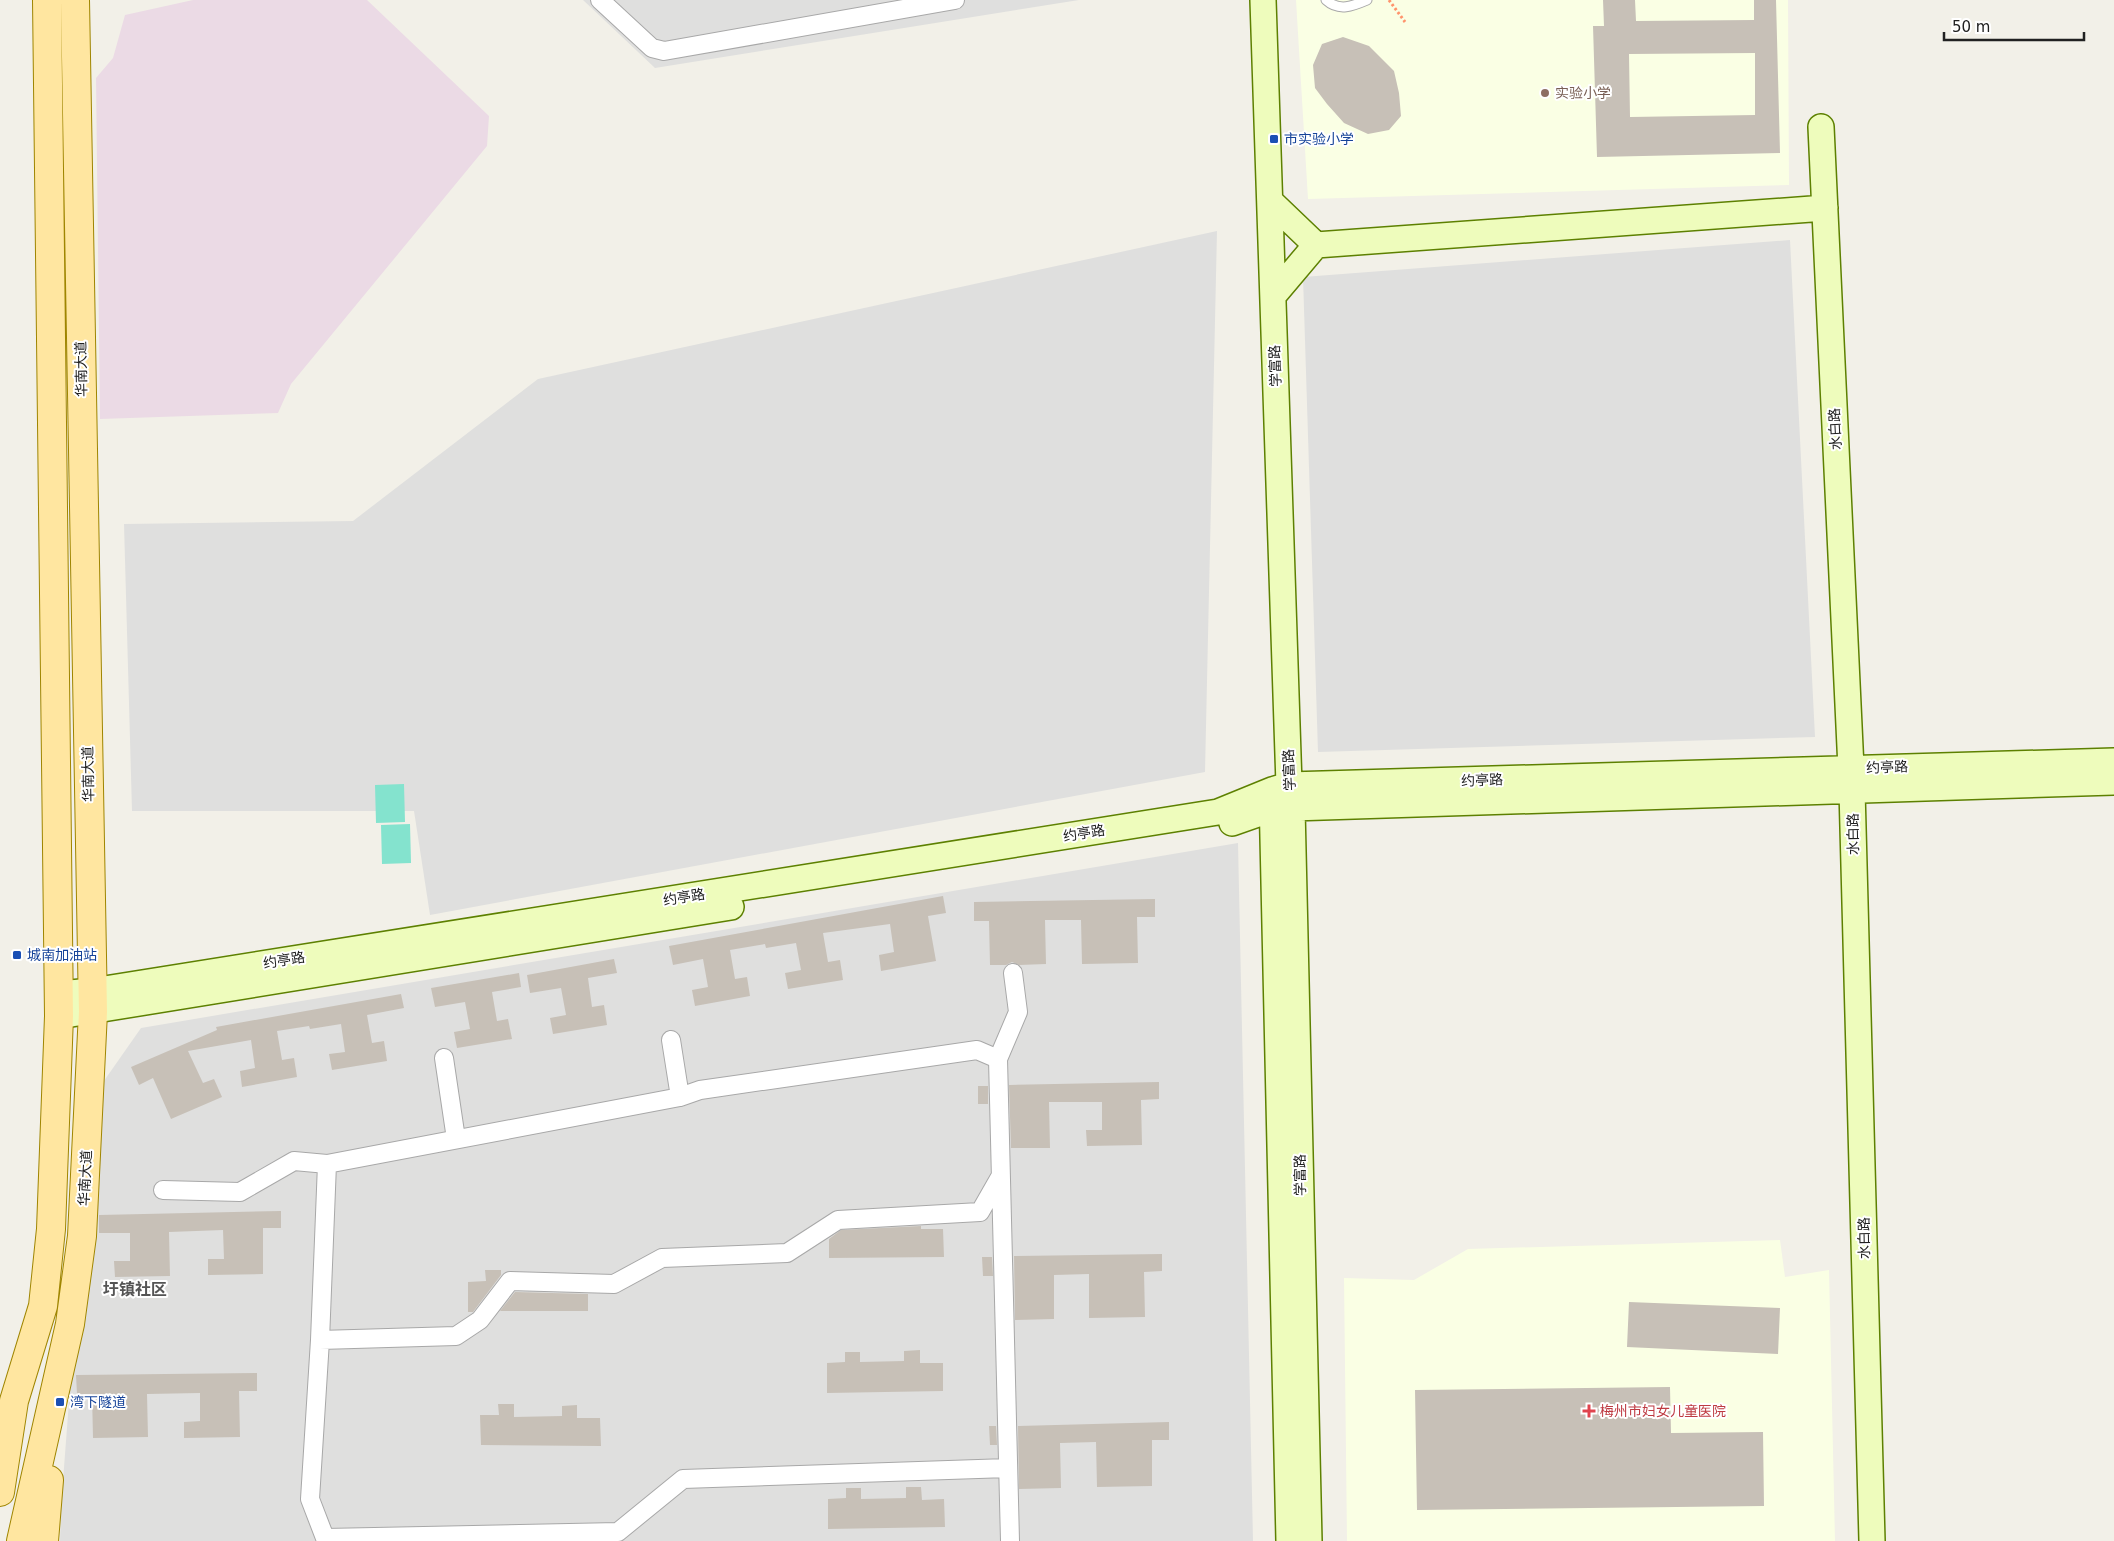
<svg xmlns="http://www.w3.org/2000/svg" width="2114" height="1541" viewBox="0 0 2114 1541" font-family="'DejaVu Sans','Noto Sans SC',sans-serif">
	<style>
		.residential { fill: #dfdfde }
		.industrial { fill: #ebdae5 }
		.education { fill: #faffe4 }
		.pitch { fill: #84e3ce }
		.building { fill: #c7c0b7; fill-rule: evenodd }
		.lines { fill: none; stroke-linecap: round; stroke-linejoin: round }
		.lane-casing { stroke: #a8a8a8; stroke-width: 11 }
		.street-casing { stroke: #a8a8a8; stroke-width: 20 }
		.secondary-casing { stroke: #5d8001; stroke-width: 28 }
		.primary-casing { stroke: #9f8500; stroke-width: 30 }
		.path { stroke: #ff946c; stroke-width: 3; stroke-dasharray: 2.5 2.5; stroke-linecap: butt }
		.lane { stroke: #fff; stroke-width: 9 }
		.street { stroke: #fff; stroke-width: 18 }
		.secondary { stroke: #eefcbc; stroke-width: 25 }
		.primary { stroke: #ffe6a0; stroke-width: 28 }
		.education-dot { fill: #8d6e63; stroke: #fff; stroke-width: 2 }
		.transit-dot { fill: #1a4fb4; stroke: #fff; stroke-width: 2 }
		.health-dot { fill: #e0444e; stroke: #fff; stroke-width: 2 }
		.labels { text-anchor: middle; stroke-width: 4; stroke-linejoin: round; paint-order: stroke }
		.education-label { font-size: 14px; fill: #785e54; stroke: #fff; text-anchor: start }
		.transit-label { font-size: 14px; fill: #164399; stroke: #fff; text-anchor: start }
		.street-label { font-size: 14px; fill: #212121; stroke: #fff }
		.health-label { font-size: 14px; fill: #be3a42; stroke: #fff; text-anchor: start }
		.quarter-label { font-size: 16px; font-weight: bold; fill: #545454; stroke: #fff }
	</style>
	<rect width="100%" height="100%" fill="#f2f0e8"/>
	<path class="residential" d="M583,0H1079L655,68Z
		M1217,231L1205,772L430,915L414,811H132L124,524L353,521L538,379Z
		M1790,240L1815,737L1318,752L1303,277Z
		M1238,843L1253,1541H60L61,1507L92,1098L141,1028Z"/>
	<path class="industrial" d="M193,0H367L489,116L487,146L291,384L278,413L100,419L96,78L113,58L125,15Z"/>
	<path class="education" d="M1296,0H1788L1789,185L1308,199Z
		M1780,1240L1785,1277L1829,1270L1835,1541H1347L1344,1278L1414,1280L1468,1249Z"/>
	<path class="pitch" d="M404,784L405,822L376,823L375,785Z
		M410,824L411,863L382,864L381,825Z"/>
	<path class="building" d="M1603,0H1635L1636,21L1754,20V0H1776L1780,153L1597,157L1593,26H1604ZM1755,53V115L1630,117L1629,54Z
		M1343,37L1369,46L1394,71L1399,93L1401,116L1389,130L1368,134L1344,123L1327,104L1315,88L1313,65L1322,44Z
		M943,896L946,913L928,916L936,961L881,971L879,955L894,952L890,924L823,933L828,962L840,960L843,980L788,989L785,973L801,970L796,943L766,948L765,944L730,950L735,979L747,977L750,996L695,1006L692,990L708,987L703,959L673,965L669,946Z
		M1155,899V917H1137L1138,963L1082,964L1081,920H1045L1046,964L1019,965L1012,962L1006,965H990L989,921H974V902Z
		M614,959L617,973L588,978L592,1007L604,1005L607,1025L553,1034L550,1018L566,1015L561,988L530,993L527,975Z
		M519,973L521,987L492,992L497,1021L508,1019L512,1039L457,1048L454,1032L470,1029L465,1002L435,1007L431,988Z
		M401,994L404,1008L367,1015L372,1043L384,1041L387,1061L332,1070L329,1054L345,1052L341,1024L310,1029L309,1026L277,1031L282,1060L294,1058L297,1077L242,1087L240,1071L255,1068L251,1040L188,1051L203,1083L214,1079L222,1097L171,1119L153,1078L139,1085L131,1067L217,1030L216,1027Z
		M1159,1082V1099L1141,1100L1142,1145L1087,1146L1086,1130H1102V1102H1049L1050,1148H1011L1009,1085Z
		M978,1086H988V1104H978Z
		M281,1211V1228H263V1274L208,1275V1259H224L223,1230L169,1232L170,1276L115,1277L114,1261H130V1233H99V1215Z
		M921,1226V1229H943L944,1257L829,1258V1239L841,1230Z
		M1162,1254V1271L1144,1272L1145,1317L1089,1318V1274L1054,1275V1319L1015,1320L1014,1256Z
		M982,1257H992L993,1276H983Z
		M485,1270H501V1275L473,1312H468V1282L486,1281Z
		M515,1292L588,1294V1311H500Z
		M1629,1302L1780,1308L1778,1354L1627,1347Z
		M920,1350V1363H943V1391L827,1393V1363L845,1362V1352H860V1362L904,1361V1351Z
		M257,1373V1391H239L240,1437L184,1438V1422L200,1421V1393L147,1394L148,1437L93,1438L92,1394H77L76,1375Z
		M1670,1387L1671,1433L1763,1432L1764,1506L1417,1510L1415,1390Z
		M498,1404H514V1417L562,1416V1406L577,1405V1418H600L601,1446L481,1445L480,1415H499Z
		M1169,1422V1440H1152V1486L1097,1487L1096,1442L1060,1443L1061,1488L1019,1489L1018,1426Z
		M989,1426H996L997,1445H990Z
		M906,1487H921L922,1500L944,1499L945,1527L828,1529V1499L846,1498V1488H861V1499L906,1498Z"/>
	<g class="lines">
		<g class="lane-casing">
			<path id="lane" d="M1326,0C1339,12 1353,6 1367,0"/>
		</g>
		<g class="street-casing">
			<path id="street" d="M600,0L652,48L664,51L955,0
				M671,1040L680,1097L700,1090L977,1050L998,1059L1010,1541
				M444,1058L456,1139
				M998,1059L1018,1012L1013,973
				M327,1164L320,1340L310,1499L325,1538L618,1532L683,1479L1008,1468
				M163,1190L240,1192L294,1161L327,1164L680,1097
				M320,1340L456,1336L480,1320L510,1281L614,1284L662,1258L787,1253L838,1220L980,1212L1000,1177"/>
		</g>
		<g class="secondary-casing">
			<path id="secondary" d="M1263,0L1289,785L1292,808L1309,1541
				M1821,127L1852,790L1872,1541
				M1270,201L1316,245
				M1273,296L1316,245L1825,208
				M1272,794L1289,1541
				M1232,823L1272,809L1292,808L2114,782
				M59,994L92,991L1218,812L1272,790L1289,785L2114,761
				M59,1016L731,907"/>
		</g>
		<g class="primary-casing">
			<path id="primary" d="M0,1492L14,1401L43,1306L51,1229L59,1016L47,0
				M21,1541L70,1324L82,1236L93,1012L75,0
				M44,1541L49,1480"/>
		</g>
		<path class="path" d="M1389,0L1405,22"/>
		<use href="#lane" class="lane"/>
		<use href="#street" class="street"/>
		<use href="#secondary" class="secondary"/>
		<use href="#primary" class="primary"/>
	</g>
	<circle class="education-dot" cx="1545" cy="93" r="5"/>
	<g class="transit-dot">
		<rect x="1269" y="134" width="10" height="10" rx="2.5"/>
		<rect x="12" y="950" width="10" height="10" rx="2.5"/>
		<rect x="55" y="1397" width="10" height="10" rx="2.5"/>
	</g>
	<path class="health-dot" d="M1586.5 1403.5h5v5h5v5h-5v5h-5v-5h-5v-5h5z"/>
	<g class="labels">
		<g class="education-label">
			<text x="1555" y="98">实验小学</text>
		</g>
		<g class="transit-label">
			<text x="1284" y="144">市实验小学</text>
			<text x="27" y="960">城南加油站</text>
			<text x="70" y="1407">湾下隧道</text>
		</g>
		<g class="street-label">
			<text transform="translate(1275 366) rotate(-92)" y="5">学富路</text>
			<text transform="translate(81 369) rotate(-91)" y="5">华南大道</text>
			<text transform="translate(1835 429) rotate(-93)" y="5">水白路</text>
			<text transform="translate(1887 767) rotate(-2)" y="5">约亭路</text>
			<text transform="translate(1289 770) rotate(-93)" y="5">学富路</text>
			<text transform="translate(88 774) rotate(-91)" y="5">华南大道</text>
			<text transform="translate(1482 780) rotate(-2)" y="5">约亭路</text>
			<text transform="translate(1084 833) rotate(-9)" y="5">约亭路</text>
			<text transform="translate(1853 834) rotate(-91)" y="5">水白路</text>
			<text transform="translate(684 897) rotate(-9)" y="5">约亭路</text>
			<text transform="translate(284 960) rotate(-9)" y="5">约亭路</text>
			<text transform="translate(1300 1175) rotate(-91)" y="5">学富路</text>
			<text transform="translate(85 1178) rotate(-87)" y="5">华南大道</text>
			<text transform="translate(1864 1238) rotate(-91)" y="5">水白路</text>
		</g>
		<g class="health-label">
			<text x="1600" y="1416">梅州市妇女儿童医院</text>
		</g>
		<g class="quarter-label">
			<text x="135" y="1295">圩镇社区</text>
		</g>
	</g>
	<path d="M1944 32v8h140v-8" fill="none" stroke="#212121" stroke-width="2.5"/>
	<text x="1952" y="32" font-size="15" fill="#212121" stroke="#ffffff" stroke-width="4" paint-order="stroke">50 m</text>
</svg>
